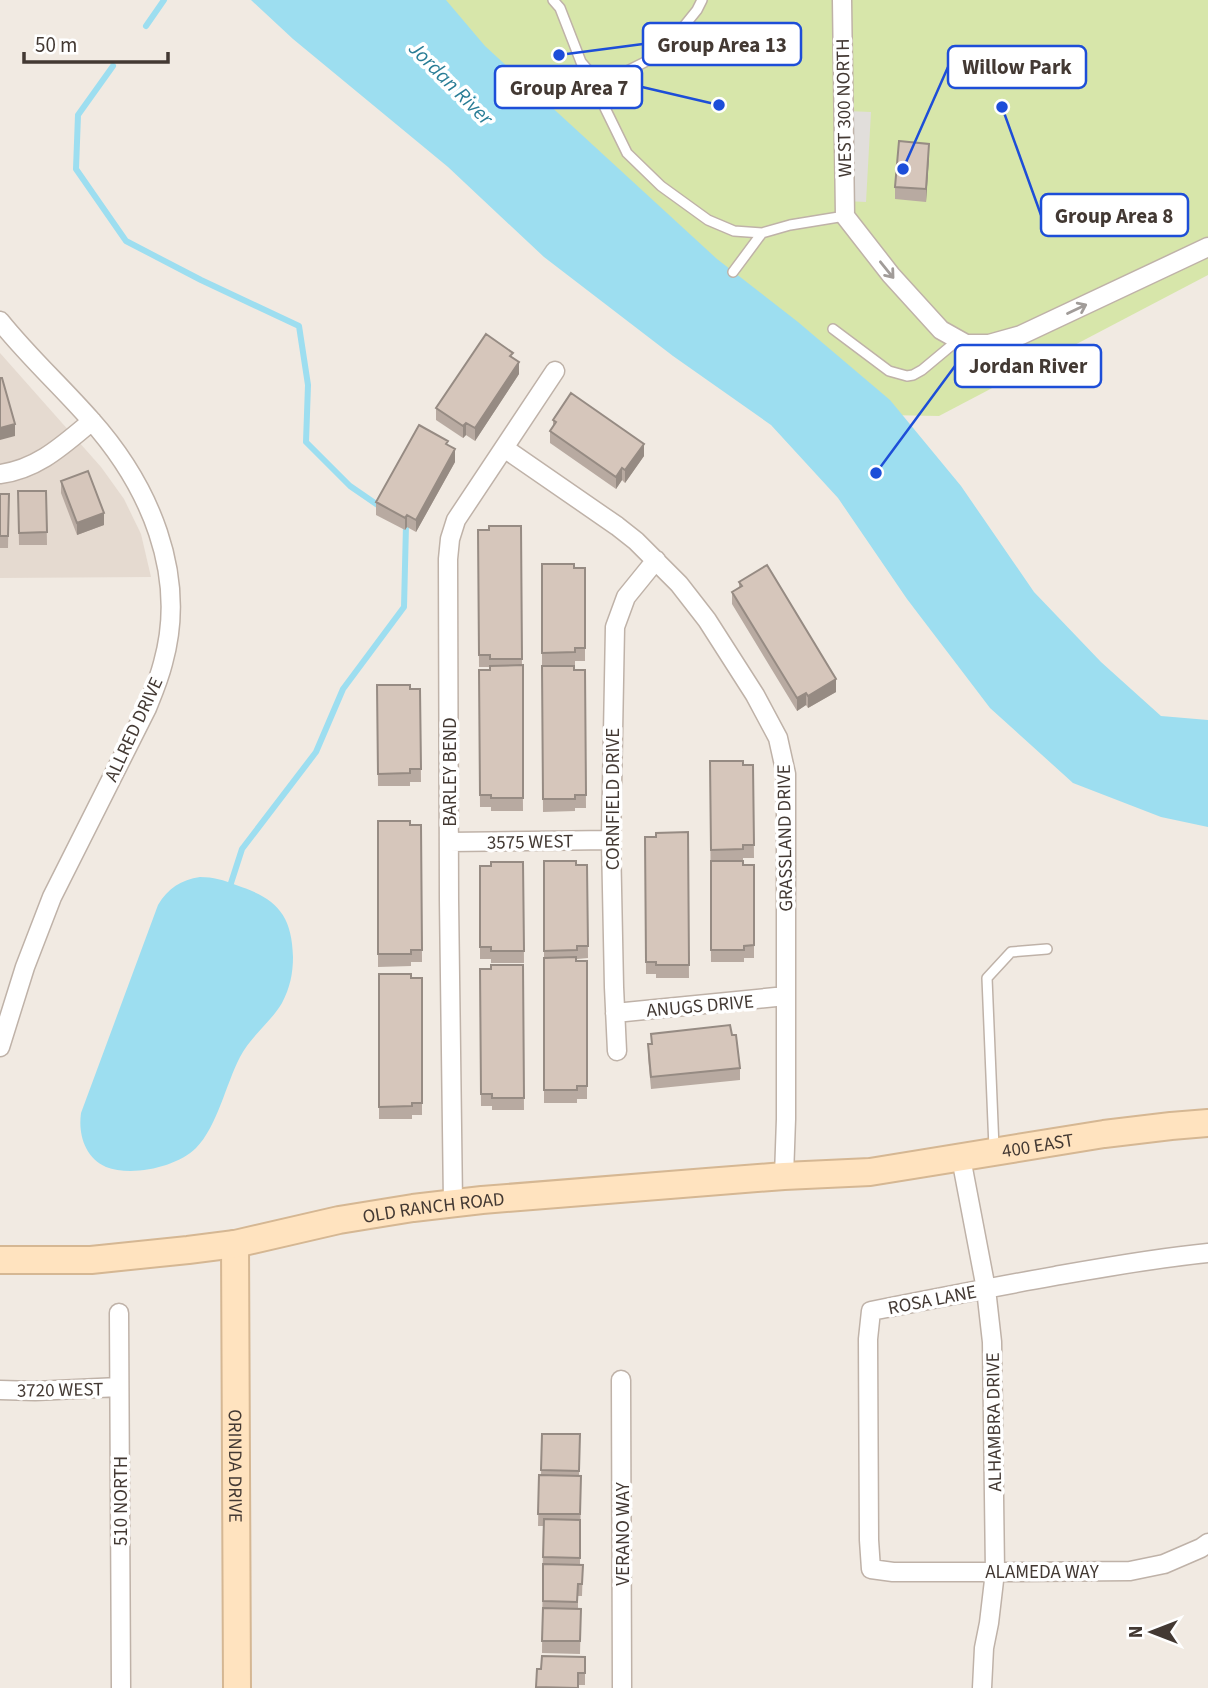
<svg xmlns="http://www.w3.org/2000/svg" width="1208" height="1688" viewBox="0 0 1208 1688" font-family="'Source Sans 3',sans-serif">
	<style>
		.residential { fill: #e5dad0 }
		.green { fill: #d7e6aa }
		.parking { fill: #e1dedb }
		.water { fill: #9ddef0 }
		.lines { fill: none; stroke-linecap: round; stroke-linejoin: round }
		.stream { stroke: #9ddef0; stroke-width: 6 }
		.lane-casing { stroke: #bfb2a8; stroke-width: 12 }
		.street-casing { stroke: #bfb2a8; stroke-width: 21 }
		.secondary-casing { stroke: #d5b793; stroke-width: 30 }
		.lane { stroke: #fff; stroke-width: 9 }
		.street { stroke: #fff; stroke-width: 18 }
		.secondary { stroke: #ffe3bf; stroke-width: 26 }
		.wall { fill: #b8aaa1 }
		.shaded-wall { fill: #968b83 }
		.building { fill: #d6c6bb; stroke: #968b83; stroke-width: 2 }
		.oneway { stroke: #a19c99 }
		.labels { text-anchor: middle; stroke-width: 7; stroke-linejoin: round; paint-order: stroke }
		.street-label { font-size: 19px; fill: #433933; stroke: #fff }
		.water-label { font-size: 21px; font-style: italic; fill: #297d96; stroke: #fff }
		.leader { fill: none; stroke: #1d4ed8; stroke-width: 2.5 }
		.callout-dot { fill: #1d4ed8; stroke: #fff; stroke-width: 2.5 }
		.callout { fill: #fff; stroke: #1d4ed8; stroke-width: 2.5 }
		.callout-label { font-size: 21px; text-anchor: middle; font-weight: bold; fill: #433933 }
	</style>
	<rect width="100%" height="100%" fill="#f1eae2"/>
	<path class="residential" d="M0,353L101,467L124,499L141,534L151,577L0,578Z"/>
	<path class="green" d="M413,0H1208V275L939,416L885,415Z"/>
	<path class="parking" d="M847,111L871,112L866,202L846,201Z"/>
	<path class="water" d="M251,0H446L485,46L717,259L798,322L890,400L961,486L1034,592L1101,662L1161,716L1208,720V827L1161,817L1073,783L990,708L907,599L838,498L771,425L673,356L544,257L448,167L293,39Z
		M200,877C213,877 224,880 236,885C275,898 292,913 293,957C293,973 290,988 282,1003C270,1023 251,1036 240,1057C226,1084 217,1127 196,1148C177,1167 132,1177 106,1167C85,1158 78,1134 81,1113L158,905C168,888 181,880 200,877Z"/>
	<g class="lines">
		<path class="stream" d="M146,26L164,0
			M113,66L78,115L76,169L126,241L201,280L299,326L308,385L306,442L350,486L382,508
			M231,883L242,849L316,752L343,689L404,607L406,525L402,523"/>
		<g class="lane-casing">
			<path id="lane" d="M553,0L560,8L581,62L604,89
				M702,0L697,10L672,41L647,61L619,75L604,89L605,108L627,153L661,186L708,220L734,231L762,233L790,225L845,216
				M733,272L762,233
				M833,329L889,371L907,376L913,375L922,370L958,340
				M994,1148L987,978L1011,952L1047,949"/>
		</g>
		<g class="street-casing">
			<path id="street" d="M842,0L845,216L891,275L941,330L966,344H989L1021,335L1208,247
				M0,321C28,356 61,386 90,419C149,485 188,574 163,663C159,679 153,693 147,708L52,897L25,967L0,1047
				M504,448L617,526L636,541L679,584L707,620L755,695L778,738L786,774V1119L784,1176
				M0,474C38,469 63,445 92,421
				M449,842L611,840
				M615,1013L786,996
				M617,1051L614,987L611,840L615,627L626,597L656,560
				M961,1158L986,1289L992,1342L995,1572L989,1623L984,1648L982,1688
				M453,1203L449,900L448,559L450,539L456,520L555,371
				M1208,1253C1156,1258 1106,1267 1055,1276C993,1287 932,1299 871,1311L868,1339L869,1540L871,1569L893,1572H1016L1130,1571L1164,1564L1201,1548L1208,1543
				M119,1313L121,1688
				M621,1380L622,1688
				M0,1390L35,1391L119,1387"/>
		</g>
		<g class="secondary-casing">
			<g id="secondary">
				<path id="s1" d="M235,1244L237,1688"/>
				<path id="s2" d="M0,1260H91L188,1250L235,1244L339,1220L413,1208L482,1200L707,1182L784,1176L870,1172L1104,1134L1171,1126L1208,1123"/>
			</g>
		</g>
		<use href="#lane" class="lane"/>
		<use href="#street" class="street"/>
		<use href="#secondary" class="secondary"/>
	</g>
	<path class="wall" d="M929,156L926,202L895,199V187Z
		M513,357L519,374L475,441L466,435L463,438L436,420V408Z
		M553,420L644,456L625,483L622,480L616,489L550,443V431L553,427Z
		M448,445L455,462L416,532L407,527L405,530L376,515V502Z
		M61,481L104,525L77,535L61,493Z
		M18,491H46L47,545H19Z
		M0,494H9L8,548H0Z
		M521,526L523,811H491V807H480L479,670H490V667H479L478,530Z
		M542,564L574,568H585V661H575V665H542Z
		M739,582L836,692L808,708L806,705L797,711L732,604V592L739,587Z
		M542,666L574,670H585L586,808H575V811L543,812Z
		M377,685L410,689H420L421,782H410V786H378Z
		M710,761L743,765H753L754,858H743V865H754V958H744V962H711Z
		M378,821L410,825H421L422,962H411V966L378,967Z
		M688,832L689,978H656V974H646L645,837H656Z
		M544,861L576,865H587L588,958L577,959V961H587V1099H577V1103H544Z
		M523,862L524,963H491V959H480V866Z
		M523,965L524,1110H492V1106H481L480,969H491Z
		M379,974L411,978H422V1115H412V1119H379Z
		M651,1034L740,1068V1080L651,1089L648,1057V1044H651Z
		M542,1434H580L579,1476H581L580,1565H583L582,1596H578V1609H581L580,1654L542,1653L543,1526H538L539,1475H541Z
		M585,1657V1685H578V1688H536L537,1669H541Z"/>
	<path class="shaded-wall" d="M929,144V156L926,202V189Z
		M519,362V374L475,441V428Z
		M466,423V435L463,438V426Z
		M15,424V436L0,440V428Z
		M644,444V456L625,483V470Z
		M455,449V462L416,532V520Z
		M622,468V480L616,489V477Z
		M104,513V525L77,535V523Z
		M407,515V527L405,530V518Z
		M836,679V692L808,708V696Z
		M806,693V705L797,711V698Z"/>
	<path class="building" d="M899,141L929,144L926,189L895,187Z
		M486,334L513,353L510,356L519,362L475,428L466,423L463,426L436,408Z
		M0,378H2L15,424L0,428Z
		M571,393L644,444L625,470L622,468L616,477L550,431L556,422L553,420Z
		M419,425L448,441L446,444L455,449L416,520L407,515L405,518L376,502Z
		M88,471L104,513L77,523L61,481Z
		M18,491H46L47,532L19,533Z
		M0,494H9L8,536H0Z
		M489,526H521L522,659H490V655H479L478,530H489Z
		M542,564H574V568H585V648H575V652L542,653Z
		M767,565L836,679L808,696L806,693L797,698L732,592L742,586L739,582Z
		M523,665V798H491V795H480L479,670H490V666Z
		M542,666H574V670H585L586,795H575V799H543Z
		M377,685H410V689H420L421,769H410V773L378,774Z
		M710,761H743V765H753L754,845H743V849L711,850Z
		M378,821H410V825H421L422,950H411V954H378Z
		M688,832L689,965H656V962H646L645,837H656V833Z
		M544,861H576V865H587L588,946H577V950L544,951Z
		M711,861H743V865H754V945L744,946V950H711Z
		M491,862H523L524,951H491V947H480V866H491Z
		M576,957V961H587V1086H577V1090H544V958Z
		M491,965H523L524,1098H492V1094H481L480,969H491Z
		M379,974H411V978H422V1103H412V1106L379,1107Z
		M730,1025L732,1035H736L740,1068L651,1077L648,1044H652L651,1034Z
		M542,1434H580L579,1471L541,1470Z
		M539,1475L581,1476L580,1514H538Z
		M544,1519L580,1520V1558L543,1557Z
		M543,1564L583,1565L582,1584H578L577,1602L543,1601Z
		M543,1608L581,1609L580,1641H542Z
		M542,1656L585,1657V1673H578V1688L536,1687L537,1669H541Z"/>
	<defs><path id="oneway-shaft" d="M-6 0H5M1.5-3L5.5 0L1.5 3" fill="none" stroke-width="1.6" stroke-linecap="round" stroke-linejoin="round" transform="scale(1.75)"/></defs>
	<g class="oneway">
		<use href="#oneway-shaft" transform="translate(887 270) rotate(51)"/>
		<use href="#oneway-shaft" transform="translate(1077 309) rotate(-25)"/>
	</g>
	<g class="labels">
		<g class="street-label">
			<text transform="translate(843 108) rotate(-91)" y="7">WEST 300 NORTH</text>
			<text transform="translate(133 729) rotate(-65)" y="7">ALLRED DRIVE</text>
			<text transform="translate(449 772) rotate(-90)" y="7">BARLEY BEND</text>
			<text transform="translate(612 799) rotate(-90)" y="7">CORNFIELD DRIVE</text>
			<text transform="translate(784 838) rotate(-91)" y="7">GRASSLAND DRIVE</text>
			<text transform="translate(530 841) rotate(-1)" y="7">3575 WEST</text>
			<text transform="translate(700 1005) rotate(-5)" y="7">ANUGS DRIVE</text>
			<text dy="7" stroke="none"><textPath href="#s2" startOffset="1046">400 EAST</textPath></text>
			<text dy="7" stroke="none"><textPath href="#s2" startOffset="438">OLD RANCH ROAD</textPath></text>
			<text transform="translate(932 1299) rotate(-11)" y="7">ROSA LANE</text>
			<text transform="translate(60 1389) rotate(-1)" y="7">3720 WEST</text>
			<text transform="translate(993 1422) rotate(-91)" y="7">ALHAMBRA DRIVE</text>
			<text dy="7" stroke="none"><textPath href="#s1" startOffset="222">ORINDA DRIVE</textPath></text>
			<text transform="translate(120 1501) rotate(-90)" y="7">510 NORTH</text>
			<text transform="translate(622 1534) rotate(-90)" y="7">VERANO WAY</text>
			<text x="1042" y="1578">ALAMEDA WAY</text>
		</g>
		<g class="water-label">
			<text transform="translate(451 83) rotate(45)" y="7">Jordan River</text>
		</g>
	</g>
	<path class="leader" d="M559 55L643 44M903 169L948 67M719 105L642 87M1002 107L1041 215M876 473L955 366"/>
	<g class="callout-dot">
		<circle cx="559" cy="55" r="7"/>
		<circle cx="903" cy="169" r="7"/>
		<circle cx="719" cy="105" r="7"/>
		<circle cx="1002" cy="107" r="7"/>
		<circle cx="876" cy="473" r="7"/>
	</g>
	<g class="callout">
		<rect x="643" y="23" width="158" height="42" rx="7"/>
		<rect x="948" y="46" width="138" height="42" rx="7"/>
		<rect x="495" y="66" width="147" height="42" rx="7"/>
		<rect x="1041" y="194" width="147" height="42" rx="7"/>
		<rect x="955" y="345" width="146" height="42" rx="7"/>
	</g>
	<g class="callout-label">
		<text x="722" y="52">Group Area 13</text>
		<text x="1017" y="74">Willow Park</text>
		<text x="569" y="95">Group Area 7</text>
		<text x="1114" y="223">Group Area 8</text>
		<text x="1028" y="373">Jordan River</text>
	</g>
	<g transform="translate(1152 1632) rotate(270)" stroke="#ffffff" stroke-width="5" paint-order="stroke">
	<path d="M0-5L12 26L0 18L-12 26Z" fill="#433933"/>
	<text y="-10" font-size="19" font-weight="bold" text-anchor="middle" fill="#433933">N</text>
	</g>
	<path d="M24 52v10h144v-10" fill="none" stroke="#433933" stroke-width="3.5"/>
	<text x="35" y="52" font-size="21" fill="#433933" stroke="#ffffff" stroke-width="5" paint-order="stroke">50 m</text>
</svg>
